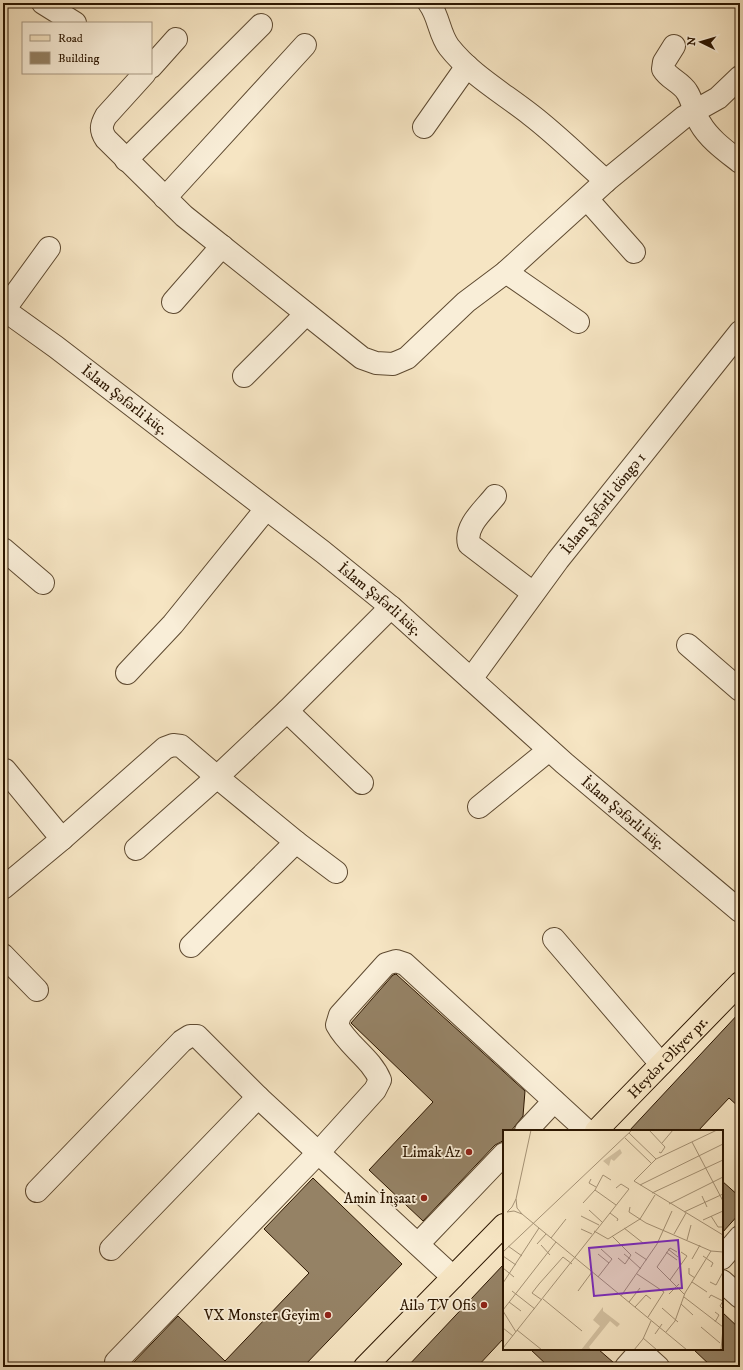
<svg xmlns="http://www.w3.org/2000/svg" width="743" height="1370" viewBox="0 0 743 1370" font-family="'IM FELL DW Pica',serif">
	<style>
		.building { fill: #958265; stroke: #2c1600 }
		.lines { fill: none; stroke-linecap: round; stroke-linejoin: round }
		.minor-casing { stroke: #5e4a31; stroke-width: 24 }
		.major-casing { stroke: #2c1600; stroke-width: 24 }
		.minor { stroke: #f9eed8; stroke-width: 22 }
		.major { stroke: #f6e5c3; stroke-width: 22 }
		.poi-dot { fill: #8f2418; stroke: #f9eed8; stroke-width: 1.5 }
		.labels { text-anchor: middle; stroke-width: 3.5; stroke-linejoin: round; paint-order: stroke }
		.street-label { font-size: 15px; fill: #2c1600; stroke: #f9eed8 }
		.poi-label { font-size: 15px; fill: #2c1600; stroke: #f9eed8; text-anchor: end }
		.inset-road { fill: none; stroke: #a59275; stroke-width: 1 }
		.view { fill: #7b2cbf; fill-opacity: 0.15; stroke: #7b2cbf; stroke-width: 2 }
		.inset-edge { fill: none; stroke: #2c1600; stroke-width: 2 }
	</style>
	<rect width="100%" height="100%" fill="#f6e5c3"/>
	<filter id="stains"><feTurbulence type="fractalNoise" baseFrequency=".005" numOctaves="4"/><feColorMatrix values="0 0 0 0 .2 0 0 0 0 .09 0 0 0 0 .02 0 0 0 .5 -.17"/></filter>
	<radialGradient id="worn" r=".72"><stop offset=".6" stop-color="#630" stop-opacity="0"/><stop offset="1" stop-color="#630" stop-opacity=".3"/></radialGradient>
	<path class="building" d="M396,974L525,1091L523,1116L511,1131H504V1139L501,1142L495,1145L423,1221L369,1170L433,1102L351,1023L393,975Z
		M740,1012V1108L729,1098L698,1131H629Z
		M313,1178L402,1264L303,1367H129L178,1316L225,1361L309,1273L264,1229Z
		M722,1181L740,1197V1213L722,1233Z
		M504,1264V1338L477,1367H407Z
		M722,1312L740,1329V1367H712L693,1349H722Z
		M530,1349H598L614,1363V1367H549Z"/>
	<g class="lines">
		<g class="minor-casing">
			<g id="minor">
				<path d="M43,3L75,23"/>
				<path d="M429,3C439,16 439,34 449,47C471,75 503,93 531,115C557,135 581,159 606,181"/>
				<path d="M674,46L664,62L663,69C669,79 681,82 687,92C693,101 694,114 700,123C709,139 726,151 740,162"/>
				<path d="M151,67L176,39"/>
				<path d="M145,73L106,116C101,125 100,130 106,139L184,216L362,358L376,363L393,364L407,358L466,302L506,272L606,181L684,117L718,98L740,77"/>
				<path d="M424,127L467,66"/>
				<path d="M126,160L261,25"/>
				<path d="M165,198L305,45"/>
				<path d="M587,199L634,252"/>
				<path d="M506,272L578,322"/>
				<path d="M173,302L222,246"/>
				<path id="s1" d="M3,309L56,347L323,552L391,607L564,763L740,911"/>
				<path d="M4,310L49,248"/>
				<path d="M244,376L306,314"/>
				<path d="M495,496C484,510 464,526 469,544L533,593"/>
				<path d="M3,549L43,583"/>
				<path d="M688,645L740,690"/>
				<path d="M127,673L173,624L266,509"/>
				<path id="s2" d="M471,679L558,560L740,332"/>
				<path d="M287,711L362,783"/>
				<path d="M5,770L62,839"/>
				<path d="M479,807L549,750"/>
				<path d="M296,842L336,872"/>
				<path d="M136,849L217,777L296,842L191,946"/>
				<path d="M3,888L62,839L165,748L173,745L181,746L217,777L287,711L391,607"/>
				<path d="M554,939L661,1064"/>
				<path d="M3,955L37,990"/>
				<path d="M526,1131L554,1101"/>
				<path d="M37,1191L182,1041L190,1036H197L258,1097L453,1277"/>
				<path d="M418,1244L504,1154"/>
				<path d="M111,1249L258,1097"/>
				<path d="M722,1258L740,1237"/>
				<path d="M722,1281L740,1297"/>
				<path d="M638,1349L658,1367"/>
				<path d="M116,1367V1362L318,1153L375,1090L380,1080C371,1058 348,1046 337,1025L340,1015L386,964L396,961L405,964L587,1131"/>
				<path d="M626,1367L642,1349"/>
			</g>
		</g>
		<g class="major-casing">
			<g id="major">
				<path id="s3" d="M596,1131L740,983"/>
				<path d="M365,1367L504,1225"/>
			</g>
		</g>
		<use href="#minor" class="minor"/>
		<use href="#major" class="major"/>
	</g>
	<g class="poi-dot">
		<circle cx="469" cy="1152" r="4"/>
		<circle cx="424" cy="1198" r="4"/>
		<circle cx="484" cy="1305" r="4"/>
		<circle cx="328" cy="1315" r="4"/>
	</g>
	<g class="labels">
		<g class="street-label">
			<text dy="5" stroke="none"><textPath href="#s1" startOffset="152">İslam Şəfərli küç.</textPath></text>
			<text dy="5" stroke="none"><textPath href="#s2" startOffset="220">İslam Şəfərli döngə 1</textPath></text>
			<text dy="5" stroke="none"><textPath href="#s1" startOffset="476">İslam Şəfərli küç.</textPath></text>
			<text dy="5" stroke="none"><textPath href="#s1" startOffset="800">İslam Şəfərli küç.</textPath></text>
			<text dy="5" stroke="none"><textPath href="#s3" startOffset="103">Heydər Əliyev pr.</textPath></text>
		</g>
		<g class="poi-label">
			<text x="461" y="1157">Limak Az</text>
			<text x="416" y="1203">Amin İnşaat</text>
			<text x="476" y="1310">Ailə TV Ofis</text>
			<text x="320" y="1320">VX Monster Geyim</text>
		</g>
	</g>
	<g transform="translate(503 1130)">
		<rect width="220" height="220" fill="#f6e5c3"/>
		<path d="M117,19L119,23L111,31L108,29L106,36L100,31ZM100,177V181L117,194L114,197L107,191L86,217L88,220H78L97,196L90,190Z" fill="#d4c2a2"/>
		<path class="inset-road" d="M146,0L162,17L158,23L156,22M214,0L153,29L131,51L220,105M126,3L153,29M122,8L148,33M189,12L220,71M159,13L170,0M88,49L86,53L93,57M108,50L100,45L92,60L113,75M137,55L220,14M149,63L220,30M199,66L204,77M13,69L28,0M80,73L92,60M166,74L220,47M9,77L4,82L11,81M9,77L13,69L14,78L19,84L11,81M127,77L126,82L143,93L208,121L220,122M86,80L99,92M181,82L220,64M107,83L115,89L114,91M19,84L184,220M78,86L96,95M208,86L215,97H220M200,90L220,81M121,98L140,113M78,99L89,104M91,101L105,109L137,89L152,65M171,104L183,83M109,106L128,125L126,128L138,139M48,108L63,89M184,110L188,95M34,114L43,104M38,115L47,125M5,116L19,126M165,119L175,127M0,122L129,0M132,122L144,130M163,122L174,130M174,122L167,118L154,137L181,164M95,124L106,133M0,126L13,135M200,126L210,133L208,137M115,128L122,134L126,128L121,124M189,129L197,115M0,138L11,147M186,138V144L192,148M134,144L161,162L145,187M95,147L109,129L98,119M167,150L184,126L178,122M189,152L204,162M207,152L213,155L220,142M0,153L36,98M9,161L32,179M75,161L89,142M166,164L176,154M118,166L154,114L169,81M181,167L220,197M206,168L208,165L220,171L217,176L219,178M40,169L79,201M39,170L29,163L36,154L60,127L69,134M6,172L18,181M126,172L137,158M178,174L190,185M132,177L143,165L148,169M159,178L175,192M0,180L53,112M0,181L13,202M212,192L216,185L212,182M198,197L217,213M0,198L10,206M14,200L39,220M163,202L172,191L182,163L208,121M152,204L159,194M140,208L154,220M0,218L126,59L118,54L113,58M131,220L140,209L148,191M218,220L220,198"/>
		<path class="view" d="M175,110L179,158L91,166L86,118Z"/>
		<rect width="220" height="220" class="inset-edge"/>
	</g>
	<rect width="743" height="1370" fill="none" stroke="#f6e5c3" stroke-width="16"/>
	<rect x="4" y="4" width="735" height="1362" fill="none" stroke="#2c1600" stroke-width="2"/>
	<rect x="8" y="8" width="727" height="1354" fill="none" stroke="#2c1600"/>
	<rect x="22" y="22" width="130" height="52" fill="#f9eed8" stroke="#a79882"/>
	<rect x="30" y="35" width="20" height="6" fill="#f6e5c3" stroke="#a79882"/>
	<text x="58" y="42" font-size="12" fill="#2c1600">Road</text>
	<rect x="30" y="52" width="20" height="12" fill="#958265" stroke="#a79882"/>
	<text x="58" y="62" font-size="12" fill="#2c1600">Building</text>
	<g transform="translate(701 42) rotate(275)" stroke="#f9eed8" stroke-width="3" paint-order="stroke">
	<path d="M0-3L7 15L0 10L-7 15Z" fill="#2c1600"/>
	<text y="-6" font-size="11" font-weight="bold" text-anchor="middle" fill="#2c1600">N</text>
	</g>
	<rect width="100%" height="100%" filter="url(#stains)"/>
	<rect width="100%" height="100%" fill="url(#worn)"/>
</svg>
